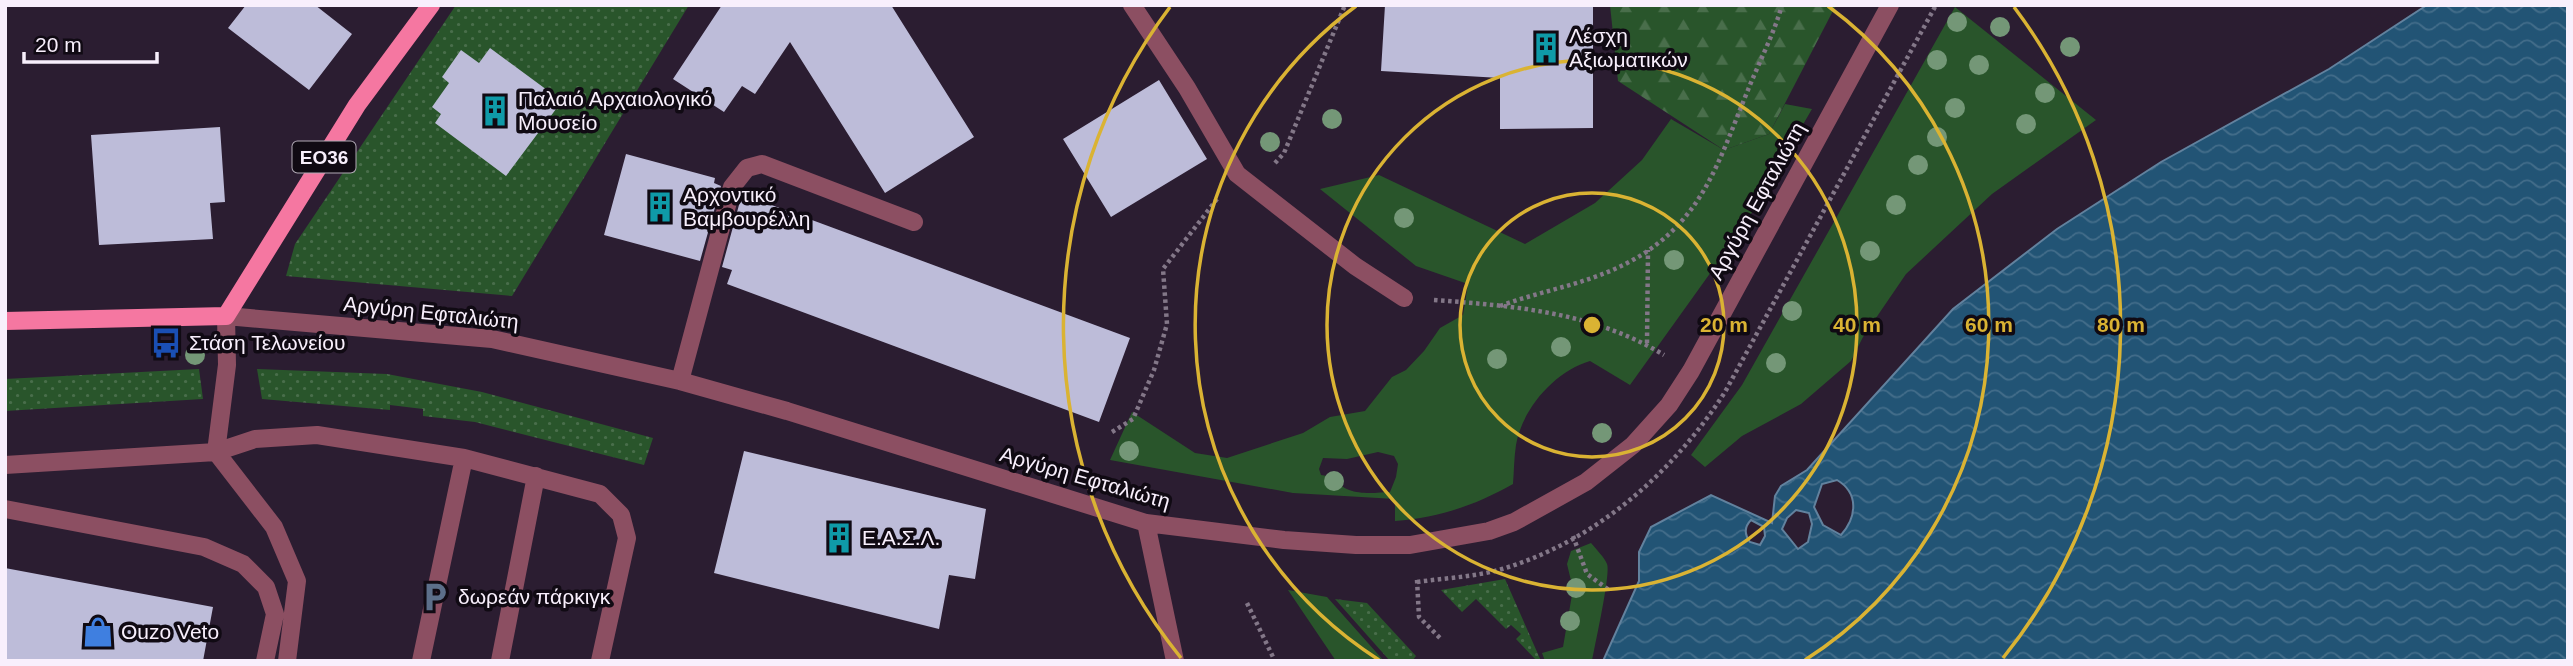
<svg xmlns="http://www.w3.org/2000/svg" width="2573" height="666" viewBox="0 0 2573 666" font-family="Arial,sans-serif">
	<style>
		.green { fill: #29552b; fill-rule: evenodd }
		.forest { fill: url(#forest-firs) }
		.garden { fill: url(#garden-dots) }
		.water { fill: url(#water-waves); stroke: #62829e; stroke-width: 2; fill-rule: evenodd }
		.building { fill: #bdbcd9 }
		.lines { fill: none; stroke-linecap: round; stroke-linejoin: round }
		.path { stroke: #837788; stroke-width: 4.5; stroke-dasharray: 3.5 3.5; stroke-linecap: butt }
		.minor { stroke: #8c4f62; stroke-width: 18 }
		.major { stroke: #f577a1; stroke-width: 18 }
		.tree { fill: #749777 }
		.ring { fill: none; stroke: #dab333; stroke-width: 3.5 }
		.labels { text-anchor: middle; stroke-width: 7; stroke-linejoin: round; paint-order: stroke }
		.shield { fill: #100a13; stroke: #b2aab6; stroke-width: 2 }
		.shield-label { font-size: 19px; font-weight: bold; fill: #f8effc }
		.poi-label { font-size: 21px; fill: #f8effc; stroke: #100a13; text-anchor: start }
		.street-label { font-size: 21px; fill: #f8effc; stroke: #100a13 }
		.centre { fill: #dab333; stroke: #100a13; stroke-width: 3.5 }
		.ring-label { font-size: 21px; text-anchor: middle; font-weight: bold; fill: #dab333; stroke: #100a13; stroke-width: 7; stroke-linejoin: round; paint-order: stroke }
	</style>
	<defs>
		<pattern id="forest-firs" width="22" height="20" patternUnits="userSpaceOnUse" patternTransform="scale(1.75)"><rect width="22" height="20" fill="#29552b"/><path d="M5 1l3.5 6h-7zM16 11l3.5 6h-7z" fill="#496e4b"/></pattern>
		<pattern id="garden-dots" width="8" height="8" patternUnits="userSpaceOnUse" patternTransform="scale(1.75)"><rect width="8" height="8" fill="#29552b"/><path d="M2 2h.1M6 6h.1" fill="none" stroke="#496e4b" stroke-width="1.8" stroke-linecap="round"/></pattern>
		<pattern id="water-waves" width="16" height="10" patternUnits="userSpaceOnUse" patternTransform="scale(1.75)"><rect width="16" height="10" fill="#225475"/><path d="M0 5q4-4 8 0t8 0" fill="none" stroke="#436d8a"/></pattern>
	</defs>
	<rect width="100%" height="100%" fill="#2b1d31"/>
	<path class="green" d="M1955,7L2096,120L1992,194L1906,274L1863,337L1851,361L1801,404L1742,436L1705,467L1691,455L1742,385Z
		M1785,104L1812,109L1744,226L1630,385L1590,361C1555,371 1522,409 1516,445C1514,458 1514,471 1513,484C1476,505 1438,518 1395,521V499L1293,493L1110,460L1132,412L1195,453L1227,458L1303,433L1330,417L1365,411L1392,377L1406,370L1424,351L1440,328L1463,315L1468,284L1416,266L1320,189L1379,175L1525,244L1595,203L1642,160L1671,119L1724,150L1769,134ZM1378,452L1394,456L1398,464L1396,477L1390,492C1371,493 1345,497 1334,477L1321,475L1319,469L1323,458L1347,459Z
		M1591,543C1596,549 1604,557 1607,564C1611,573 1595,644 1592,661H1545L1542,653L1563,647L1573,589L1567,564L1571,551Z
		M1288,590L1327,597L1384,661H1336Z"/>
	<path class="forest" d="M1610,5H1836L1769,134L1724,150L1618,81Z"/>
	<path class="garden" d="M456,5H689L512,296L286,276L295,244Z
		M199,369L203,399L5,411V379Z
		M257,369L387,374L482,392L653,438L644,465L475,422L423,416V409L390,405V410L262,399Z
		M1505,579L1541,661H1537L1516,639L1521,634L1511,625L1506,629L1476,599L1462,612L1441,590Z
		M1335,599L1367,603L1416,656L1412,661H1390Z"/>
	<path class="water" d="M2427,5H2568V661H1603L1639,581V552L1651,527L1711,495L1772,523L1775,496L1781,486L1807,470L1953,309L2057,229L2161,162L2329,69ZM1837,480C1859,493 1857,517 1841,535L1823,525L1814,507L1822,484ZM1796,510L1809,513L1812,524L1808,542L1798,549L1782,529L1787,518ZM1751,520L1764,527L1765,536L1760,545L1750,542C1744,534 1744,527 1751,520Z"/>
	<path class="building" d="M246,5H315L352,34L309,90L228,28Z
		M722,5H891L974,137L885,193L790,42L755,94L742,86L724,112L673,79Z
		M1385,5H1593V128L1500,129V78L1381,71Z
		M490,48L562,101L506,176L435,123L441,114L432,107L449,83L442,77L461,50L479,63Z
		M1159,80L1207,159L1111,217L1063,139Z
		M220,127L225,202L210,203L213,239L99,245L91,135Z
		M626,154L715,178L714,183L721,186L700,261L604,235Z
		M742,194L1130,338L1099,422L727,284L732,270L722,267Z
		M744,451L986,509L975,579L949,575L939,629L714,573Z
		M5,568L213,607L203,661H5Z"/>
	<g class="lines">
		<path class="path" d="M1275,163L1284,153L1345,5
			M1434,300C1515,306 1593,312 1664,355
			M1500,306C1543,290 1589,284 1631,261C1703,222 1719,160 1748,90C1759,62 1774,34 1782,5
			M1647,343L1648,250
			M1112,432L1133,419L1154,370L1167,324L1163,269L1217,199
			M1573,536L1587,574L1609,590
			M1417,580L1419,617L1441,639
			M1417,582C1445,578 1475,577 1502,569C1596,541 1673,473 1725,392L1936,5
			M1247,603L1273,657"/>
		<path class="minor" d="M1132,5L1187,88L1237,174L1355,266L1404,298
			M680,381L732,187L747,168L762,164L914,222
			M5,465L216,452L255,439L317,435L464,458L600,494L621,515L627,538L600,661
			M5,509L204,547L243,564L266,587L275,614L265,661
			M1146,523L1175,661
			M287,661L297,581L274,527L216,452L227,365L226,316L492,339L680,381L787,411L1146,523L1284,540L1356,545H1410L1489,531L1514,522L1586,482L1633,445L1669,405L1691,371L1890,5
			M421,661L464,458
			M500,661L536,476"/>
		<path class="major" d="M5,321L226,316L357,105L431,5"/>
	</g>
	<g class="tree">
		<circle cx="1957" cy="22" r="10"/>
		<circle cx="2000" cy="27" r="10"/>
		<circle cx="2070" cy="47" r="10"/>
		<circle cx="1937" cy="60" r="10"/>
		<circle cx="1979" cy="65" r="10"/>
		<circle cx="2045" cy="93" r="10"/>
		<circle cx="1955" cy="108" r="10"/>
		<circle cx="1332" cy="119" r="10"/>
		<circle cx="2026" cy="124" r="10"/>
		<circle cx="1937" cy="137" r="10"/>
		<circle cx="1270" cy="142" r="10"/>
		<circle cx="1918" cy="165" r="10"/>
		<circle cx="1896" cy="205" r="10"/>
		<circle cx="1404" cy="218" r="10"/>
		<circle cx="1870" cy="251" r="10"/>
		<circle cx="1674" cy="260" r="10"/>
		<circle cx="1792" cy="311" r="10"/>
		<circle cx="1561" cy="347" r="10"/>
		<circle cx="195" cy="355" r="10"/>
		<circle cx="1497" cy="359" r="10"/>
		<circle cx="1776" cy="363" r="10"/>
		<circle cx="1602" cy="433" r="10"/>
		<circle cx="1129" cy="451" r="10"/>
		<circle cx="1334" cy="481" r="10"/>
		<circle cx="1576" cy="588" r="10"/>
		<circle cx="1570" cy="621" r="10"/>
	</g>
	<g class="ring">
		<circle cx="1592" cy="325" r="132"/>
		<circle cx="1592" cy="325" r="265"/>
		<path d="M1379 660A397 397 0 0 1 1356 6M1828 6A397 397 0 0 1 1805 660"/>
		<path d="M1181 658A529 529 0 0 1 1170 7M2014 7A529 529 0 0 1 2003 658"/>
	</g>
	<defs>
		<g id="building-bare" transform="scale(2.415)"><path d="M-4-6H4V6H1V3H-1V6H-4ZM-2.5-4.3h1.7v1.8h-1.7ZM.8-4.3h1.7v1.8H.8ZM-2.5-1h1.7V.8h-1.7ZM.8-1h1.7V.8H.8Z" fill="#0f9aa8" stroke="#100a13" stroke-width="2.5" paint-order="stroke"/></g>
		<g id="bus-bare" transform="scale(2.415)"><path d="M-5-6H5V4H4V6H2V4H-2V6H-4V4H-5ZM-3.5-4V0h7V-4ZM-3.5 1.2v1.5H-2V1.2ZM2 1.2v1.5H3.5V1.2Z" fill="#1a4fb4" stroke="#100a13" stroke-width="2.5" paint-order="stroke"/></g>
		<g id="parking-bare" transform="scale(2.415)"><path d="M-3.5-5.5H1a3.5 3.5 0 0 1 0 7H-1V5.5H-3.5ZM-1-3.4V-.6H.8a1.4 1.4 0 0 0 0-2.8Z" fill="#5c6f8a" stroke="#100a13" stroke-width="2.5" paint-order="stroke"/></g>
		<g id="shop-bare" transform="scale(2.415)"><path d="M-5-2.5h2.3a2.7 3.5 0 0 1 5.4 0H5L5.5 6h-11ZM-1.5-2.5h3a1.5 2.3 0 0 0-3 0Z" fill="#3f7fe0" stroke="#100a13" stroke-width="2.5" paint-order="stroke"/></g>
	</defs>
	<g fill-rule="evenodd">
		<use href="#building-bare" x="1546" y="48"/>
		<use href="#building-bare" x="495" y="111"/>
		<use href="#building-bare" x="660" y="207"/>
		<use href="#bus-bare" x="166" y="343"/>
		<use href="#building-bare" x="839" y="538"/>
		<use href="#parking-bare" x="435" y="597"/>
		<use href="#shop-bare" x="98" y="632"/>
	</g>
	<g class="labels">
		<rect class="shield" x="292.5" y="141.5" width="63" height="31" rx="5"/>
		<g class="shield-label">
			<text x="324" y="164">ΕΟ36</text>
		</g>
		<g class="poi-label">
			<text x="1569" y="43">Λέσχη<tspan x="1569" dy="24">Αξιωματικών</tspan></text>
			<text x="518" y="106">Παλαιό Αρχαιολογικό<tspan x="518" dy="24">Μουσείο</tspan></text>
			<text x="683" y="202">Αρχοντικό<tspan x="683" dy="24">Βαμβουρέλλη</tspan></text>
			<text x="189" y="350">Στάση Τελωνείου</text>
			<text x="862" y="545">Ε.Α.Σ.Λ.</text>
			<text x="458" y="604">δωρεάν πάρκιγκ</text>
			<text x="121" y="639">Ouzo Veto</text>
		</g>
		<g class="street-label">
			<text transform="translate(1757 201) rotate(-61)" y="7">Αργύρη Εφταλιώτη</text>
			<text transform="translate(431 313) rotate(6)" y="7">Αργύρη Εφταλιώτη</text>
			<text transform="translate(1085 478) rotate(16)" y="7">Αργύρη Εφταλιώτη</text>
		</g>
	</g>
	<circle cx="1592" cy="325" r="10" class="centre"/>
	<g class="ring-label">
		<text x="1724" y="332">20 m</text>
		<text x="1857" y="332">40 m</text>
		<text x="1989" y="332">60 m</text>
		<text x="2121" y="332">80 m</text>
	</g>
	<rect width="2573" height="666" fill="none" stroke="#f8effc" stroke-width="14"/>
	<path d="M24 52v10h133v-10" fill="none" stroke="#f8effc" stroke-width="3.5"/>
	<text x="35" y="52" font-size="21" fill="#f8effc" stroke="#100a13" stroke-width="5" paint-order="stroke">20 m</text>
</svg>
